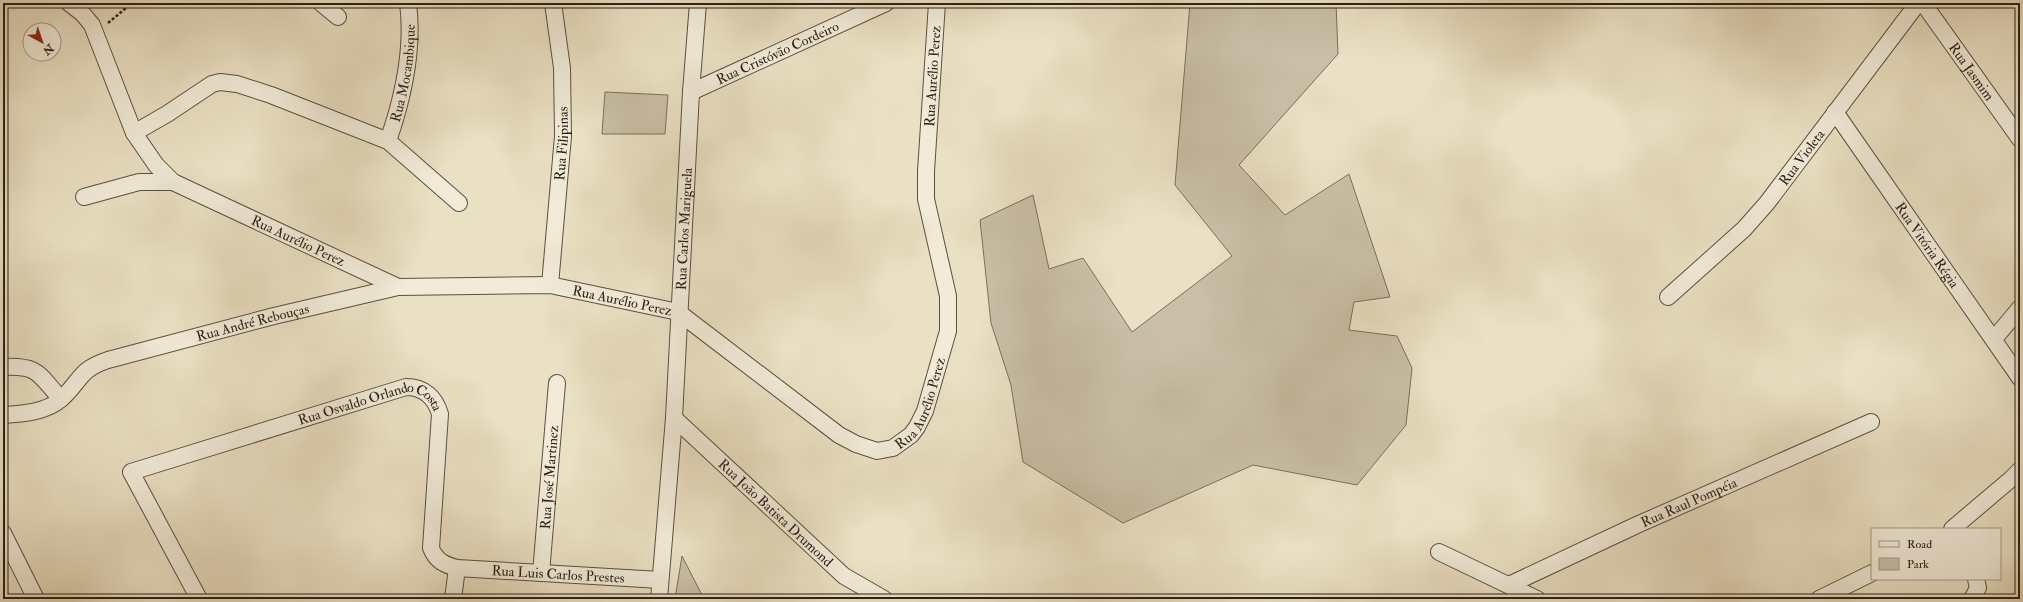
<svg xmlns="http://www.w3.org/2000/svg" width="2023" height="602" viewBox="0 0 2023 602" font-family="'IM FELL Double Pica',serif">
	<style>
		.green { fill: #c9bfa6; stroke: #7a705e }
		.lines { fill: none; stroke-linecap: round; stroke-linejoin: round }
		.minor-casing { stroke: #5a5042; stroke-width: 18 }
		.path { stroke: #2a2017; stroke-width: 2.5; stroke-dasharray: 3 2; stroke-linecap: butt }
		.minor { stroke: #f1ebd8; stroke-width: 16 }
		.labels { text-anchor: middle; stroke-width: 3; stroke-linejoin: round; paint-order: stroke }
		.street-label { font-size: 14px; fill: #2a2017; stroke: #f1ebd8 }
	</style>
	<rect width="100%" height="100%" fill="#eae0c3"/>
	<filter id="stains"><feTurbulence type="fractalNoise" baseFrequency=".005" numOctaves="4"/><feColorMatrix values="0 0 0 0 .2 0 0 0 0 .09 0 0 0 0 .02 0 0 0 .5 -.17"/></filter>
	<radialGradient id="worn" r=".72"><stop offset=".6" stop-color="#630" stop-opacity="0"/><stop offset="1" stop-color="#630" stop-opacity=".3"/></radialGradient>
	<path class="green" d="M1190,3H1336L1338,54L1239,165L1285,215L1349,174L1390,297L1354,302L1349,330L1397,336L1412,368L1406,425L1357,485L1253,465L1123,523L1023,462L1011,385L991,323L980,220L1033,195L1049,269L1083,258L1132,332L1232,256L1175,185Z
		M605,92L668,95L665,134H602Z
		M682,556L704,599H675Z"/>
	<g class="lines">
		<g class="minor-casing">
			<g id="minor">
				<path id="s1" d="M69,3L82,13L92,25L134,133L156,165L173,182L398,287L550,285L678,312L839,435L856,444L877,451L893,448L911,435L917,427L925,411L948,331V296L926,199V171L937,3"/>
				<path d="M321,3L338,17"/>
				<path id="s2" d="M1923,3L2020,139"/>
				<path id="s3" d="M691,92L886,3"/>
				<path id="s4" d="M1835,112L2020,378"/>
				<path d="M134,133L167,114L212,84L220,82L237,84L271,95L388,141L459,203"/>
				<path id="s5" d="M388,141C403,98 414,49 408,3"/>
				<path d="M84,197L139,182H173"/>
				<path id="s6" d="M550,285L563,136L562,68L553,3"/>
				<path id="s7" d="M1668,297L1744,229L1767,203L1918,3"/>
				<path d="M1994,339L2020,308"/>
				<path d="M3,367C39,365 38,374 61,399"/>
				<path id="s8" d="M3,415C22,414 47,412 61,399C82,380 78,370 108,360L274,316L398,287"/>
				<path id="s9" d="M674,418L844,576L884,599"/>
				<path d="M1952,529L2011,479L2020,470"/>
				<path d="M3,533L36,599"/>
				<path d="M1439,552L1537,599"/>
				<path id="s10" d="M541,573L557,383"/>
				<path id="s11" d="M1509,585L1639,524L1871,422"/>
				<path id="s12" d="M199,599L131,472L406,387C424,387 435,397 440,414L431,548C436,561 445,565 457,568L660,580"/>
				<path d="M453,599L457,568"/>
				<path id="s13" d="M659,599L674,418L691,92L698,3"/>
				<path d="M1819,599L1872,573"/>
				<path d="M1972,599L1978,588L1976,579"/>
			</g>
		</g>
		<path class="path" d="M108,23L132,3"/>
		<use href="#minor" class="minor"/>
	</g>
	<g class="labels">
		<g class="street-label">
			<text dy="5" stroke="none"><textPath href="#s3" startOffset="95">Rua Cristóvão Cordeiro</textPath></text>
			<text dy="5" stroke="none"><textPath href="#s2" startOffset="84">Rua Jasmim</textPath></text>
			<text dy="5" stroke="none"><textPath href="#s5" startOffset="70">Rua Mocambique</textPath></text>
			<text dy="5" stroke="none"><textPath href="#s1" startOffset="1393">Rua Aurélio Perez</textPath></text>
			<text dy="5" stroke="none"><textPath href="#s6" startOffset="142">Rua Filipinas</textPath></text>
			<text dy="5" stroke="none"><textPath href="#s7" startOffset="194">Rua Violeta</textPath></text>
			<text dy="5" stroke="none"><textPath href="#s13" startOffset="371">Rua Carlos Mariguela</textPath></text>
			<text dy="5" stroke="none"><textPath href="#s1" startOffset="349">Rua Aurélio Perez</textPath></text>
			<text dy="5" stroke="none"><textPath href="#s4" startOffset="162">Rua Vitória Régia</textPath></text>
			<text dy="5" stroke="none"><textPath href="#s1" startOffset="685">Rua Aurélio Perez</textPath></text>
			<text dy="5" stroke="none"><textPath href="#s8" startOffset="273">Rua André Rebouças</textPath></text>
			<text dy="5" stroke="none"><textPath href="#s1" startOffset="1057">Rua Aurélio Perez</textPath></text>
			<text dy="5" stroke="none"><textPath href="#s12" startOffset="397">Rua Osvaldo Orlando Costa</textPath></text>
			<text dy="5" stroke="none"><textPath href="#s10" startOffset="96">Rua José Martinez</textPath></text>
			<text dy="5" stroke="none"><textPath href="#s11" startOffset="198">Rua Raul Pompéia</textPath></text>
			<text dy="5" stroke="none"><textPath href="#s9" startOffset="139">Rua João Batista Drumond</textPath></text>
			<text dy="5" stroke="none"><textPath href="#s12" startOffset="749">Rua Luis Carlos Prestes</textPath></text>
		</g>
	</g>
	<rect width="2023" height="602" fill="none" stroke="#eae0c3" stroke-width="16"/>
	<rect x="4" y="4" width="2015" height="594" fill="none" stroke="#2a2017" stroke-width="2"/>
	<rect x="8" y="8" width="2007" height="586" fill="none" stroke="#2a2017"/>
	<rect x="1871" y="528" width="130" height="52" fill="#f1ebd8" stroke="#a19a8b"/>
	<rect x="1879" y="541" width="20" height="6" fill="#f1ebd8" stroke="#a19a8b"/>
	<text x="1907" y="548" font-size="12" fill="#2a2017">Road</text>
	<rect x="1879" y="558" width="20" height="12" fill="#c9bfa6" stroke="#a19a8b"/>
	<text x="1907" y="568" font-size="12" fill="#2a2017">Park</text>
	<g transform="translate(42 42) rotate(140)"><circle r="19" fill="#f1ebd8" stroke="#a19a8b"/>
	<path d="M0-3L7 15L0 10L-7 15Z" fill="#8f2418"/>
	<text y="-6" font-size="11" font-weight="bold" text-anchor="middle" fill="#2a2017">N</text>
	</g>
	<rect width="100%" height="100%" filter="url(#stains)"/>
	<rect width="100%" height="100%" fill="url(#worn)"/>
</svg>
